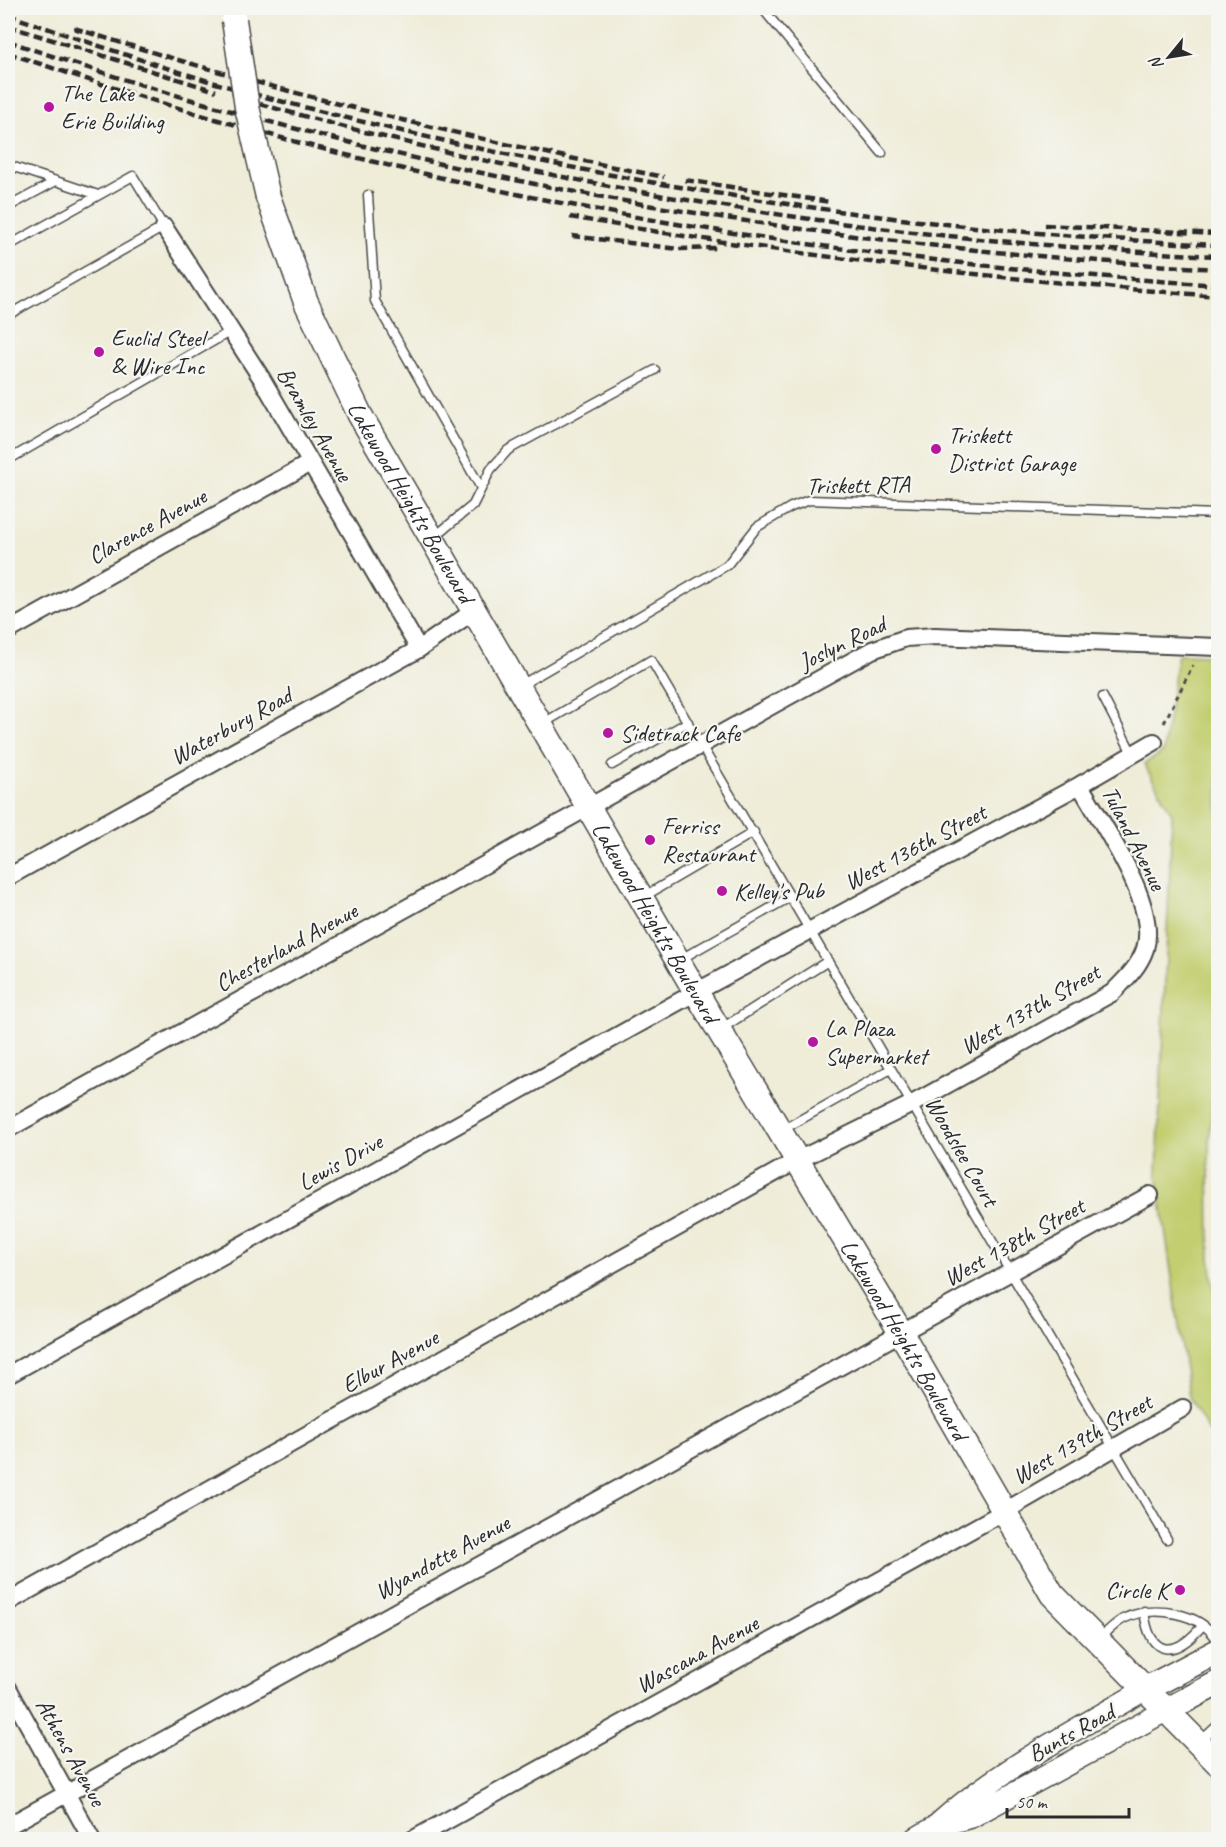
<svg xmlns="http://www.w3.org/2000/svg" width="1226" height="1847" viewBox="0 0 1226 1847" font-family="Caveat,sans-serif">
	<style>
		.green { fill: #c2ce6f; stroke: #767c4d; stroke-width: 1.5 }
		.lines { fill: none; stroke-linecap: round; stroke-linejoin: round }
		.service-casing { stroke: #484845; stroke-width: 11 }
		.minor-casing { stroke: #484845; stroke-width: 20 }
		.tertiary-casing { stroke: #484845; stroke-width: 24 }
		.secondary-casing { stroke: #484845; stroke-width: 27 }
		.path { stroke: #484845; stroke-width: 3; stroke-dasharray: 4.5 4.5; stroke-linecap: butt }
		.service { stroke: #fff; stroke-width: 8 }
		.minor { stroke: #fff; stroke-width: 16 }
		.tertiary { stroke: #fff; stroke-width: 21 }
		.secondary { stroke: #fff; stroke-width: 24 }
		.rail { stroke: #2b2b2b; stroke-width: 4.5; stroke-dasharray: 9 4.5; stroke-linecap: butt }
		.secondary-bridge-casing { stroke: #484845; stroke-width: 27; stroke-linecap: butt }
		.secondary-bridge { stroke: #fff; stroke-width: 24 }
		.poi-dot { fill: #b5179e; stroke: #f6f6f2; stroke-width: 2 }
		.labels { text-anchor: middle; stroke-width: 4.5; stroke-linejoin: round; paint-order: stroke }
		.poi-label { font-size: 24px; fill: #2b2b2b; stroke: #f6f6f2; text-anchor: start }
		.street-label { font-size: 24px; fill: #2b2b2b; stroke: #f6f6f2 }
	</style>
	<rect width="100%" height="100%" fill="#f6f6f2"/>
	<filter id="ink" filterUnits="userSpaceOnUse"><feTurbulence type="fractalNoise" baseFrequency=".0167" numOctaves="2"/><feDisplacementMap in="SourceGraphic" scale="12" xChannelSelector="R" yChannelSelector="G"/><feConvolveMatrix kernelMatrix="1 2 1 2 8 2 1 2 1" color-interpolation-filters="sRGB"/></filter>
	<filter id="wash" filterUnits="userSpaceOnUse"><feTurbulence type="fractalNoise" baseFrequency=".008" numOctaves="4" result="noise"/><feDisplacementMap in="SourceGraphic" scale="24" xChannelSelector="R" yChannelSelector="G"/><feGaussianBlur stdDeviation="1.35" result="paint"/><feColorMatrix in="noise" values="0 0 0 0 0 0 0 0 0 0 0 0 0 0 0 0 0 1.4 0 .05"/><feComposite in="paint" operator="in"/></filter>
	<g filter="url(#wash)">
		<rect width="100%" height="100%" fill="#efecd8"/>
		<path class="green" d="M1178,654L1218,655V1024L1209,1144L1210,1257L1218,1328V1448L1189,1397L1157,1173L1172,814L1144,764L1163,752Z"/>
	</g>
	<g filter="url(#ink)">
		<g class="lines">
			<g class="service-casing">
				<path id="service" d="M762,8L882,153
					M8,165L98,195
					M368,195L375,301L481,488
					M8,207L56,181
					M8,246L133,176L164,227L8,315
					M8,460L231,331
					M433,538L473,505L491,469L508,450L655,370
					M521,685L727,565L757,527L791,507L809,500L1218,514
					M1103,697L1133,755
					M542,724L651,660L1167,1539
					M612,765L688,722
					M643,897L754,832
					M679,960L790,897
					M719,1030L828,961
					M782,1130L891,1069
					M1144,1611C1150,1659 1175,1658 1203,1625
					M1099,1639C1107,1632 1116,1622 1125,1618C1154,1605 1201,1612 1218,1641
					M1201,1741L1218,1725"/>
			</g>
			<g class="minor-casing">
				<path id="minor" d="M164,227L262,379L419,649
					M8,631L310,463
					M8,877L419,649L474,611
					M8,1129L872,650L906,638L935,636L1218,647
					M8,1375L696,992L1080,785L1154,742
					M8,1602L796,1161L912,1104L1112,993C1125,980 1139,967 1145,949C1159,904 1102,825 1080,785
					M8,1688L92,1840
					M8,1826L1150,1195
					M412,1840L1005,1511L1183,1408"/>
			</g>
			<g class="tertiary-casing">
				<path id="tertiary" d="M938,1824C999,1769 1076,1730 1146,1689
					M913,1840L935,1827L971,1817L1167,1710"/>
			</g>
			<g class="secondary-casing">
				<g id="secondary">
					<path id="s1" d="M268,197L306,302L360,415L696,992L900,1331L1052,1594L1218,1763"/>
					<path d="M1146,1689L1218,1651"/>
					<path d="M1167,1710L1218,1683"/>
				</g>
			</g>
			<path class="path" d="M1164,723L1193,665"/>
			<use href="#service" class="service"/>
			<use href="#minor" class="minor"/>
			<use href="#tertiary" class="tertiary"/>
			<use href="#secondary" class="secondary"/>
			<path class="rail" d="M8,15C88,42 168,70 250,93C567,178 890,230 1218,245
				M8,26L216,91
				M74,28C268,90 464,138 664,177
				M8,41C398,177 806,246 1218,269
				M8,53C102,85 197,115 293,141C594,222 907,265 1218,285
				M260,104C572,192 895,242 1218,256
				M685,180L830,202
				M570,217C785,255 1001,280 1218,296
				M1045,225L1218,234
				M572,236L679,249L718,248"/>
			<g class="secondary-bridge-casing">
				<path id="secondary-bridge" d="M234,20L247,107L268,197"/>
			</g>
			<use href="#secondary-bridge" class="secondary-bridge"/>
		</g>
	</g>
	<g class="poi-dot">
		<circle cx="49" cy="107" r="6"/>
		<circle cx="99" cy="352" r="6"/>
		<circle cx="936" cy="449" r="6"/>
		<circle cx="608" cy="733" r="6"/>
		<circle cx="650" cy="840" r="6"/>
		<circle cx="722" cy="891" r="6"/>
		<circle cx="813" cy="1042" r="6"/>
		<circle cx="1180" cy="1590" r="6"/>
	</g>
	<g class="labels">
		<g class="poi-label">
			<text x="61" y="101">The Lake<tspan x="61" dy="28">Erie Building</tspan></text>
			<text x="111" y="346">Euclid Steel<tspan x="111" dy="28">&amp; Wire Inc</tspan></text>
			<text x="948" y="443">Triskett<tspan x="948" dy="28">District Garage</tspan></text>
			<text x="620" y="741">Sidetrack Cafe</text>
			<text x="662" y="834">Ferriss<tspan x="662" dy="28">Restaurant</tspan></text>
			<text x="734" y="899">Kelley's Pub</text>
			<text x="825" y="1036">La Plaza<tspan x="825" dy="28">Supermarket</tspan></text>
			<text x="1168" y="1598" text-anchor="end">Circle K</text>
		</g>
		<g class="street-label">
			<text transform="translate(315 424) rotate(60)" y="8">Bramley Avenue</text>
			<text transform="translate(858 485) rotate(-1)" y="8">Triskett RTA</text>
			<text dy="8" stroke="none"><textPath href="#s1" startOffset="338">Lakewood Heights Boulevard</textPath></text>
			<text transform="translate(147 526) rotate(-29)" y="8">Clarence Avenue</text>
			<text transform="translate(842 643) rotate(-26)" y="8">Joslyn Road</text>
			<text transform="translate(231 726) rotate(-29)" y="8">Waterbury Road</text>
			<text transform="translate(1134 838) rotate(63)" y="8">Tuland Avenue</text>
			<text transform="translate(915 847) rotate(-28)" y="8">West 136th Street</text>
			<text dy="8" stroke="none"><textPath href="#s1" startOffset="824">Lakewood Heights Boulevard</textPath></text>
			<text transform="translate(286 947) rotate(-29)" y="8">Chesterland Avenue</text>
			<text transform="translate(1030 1009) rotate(-30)" y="8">West 137th Street</text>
			<text transform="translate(962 1151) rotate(60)" y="8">Woodslee Court</text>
			<text transform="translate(340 1162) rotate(-29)" y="8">Lewis Drive</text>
			<text transform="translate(1014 1242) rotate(-29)" y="8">West 138th Street</text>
			<text dy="8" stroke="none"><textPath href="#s1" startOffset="1310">Lakewood Heights Boulevard</textPath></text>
			<text transform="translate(390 1361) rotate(-29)" y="8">Elbur Avenue</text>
			<text transform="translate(1082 1439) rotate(-30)" y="8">West 139th Street</text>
			<text transform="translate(442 1557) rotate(-29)" y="8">Wyandotte Avenue</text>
			<text transform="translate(697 1654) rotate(-29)" y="8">Wascana Avenue</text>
			<text transform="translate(1071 1733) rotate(-29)" y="8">Bunts Road</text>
			<text transform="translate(71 1752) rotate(61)" y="8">Athens Avenue</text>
		</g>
	</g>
	<rect width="1226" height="1847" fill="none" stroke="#f6f6f2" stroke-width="30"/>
	<g transform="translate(1169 57) rotate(240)" stroke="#f6f6f2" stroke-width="4.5" paint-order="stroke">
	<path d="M0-4.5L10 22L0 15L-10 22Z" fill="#2b2b2b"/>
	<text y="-9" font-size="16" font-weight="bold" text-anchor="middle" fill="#2b2b2b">N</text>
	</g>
	<path d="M1007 1808v9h122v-9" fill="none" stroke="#2b2b2b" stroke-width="3"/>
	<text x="1016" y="1808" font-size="18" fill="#2b2b2b" stroke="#f6f6f2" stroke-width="4.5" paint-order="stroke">50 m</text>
</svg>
